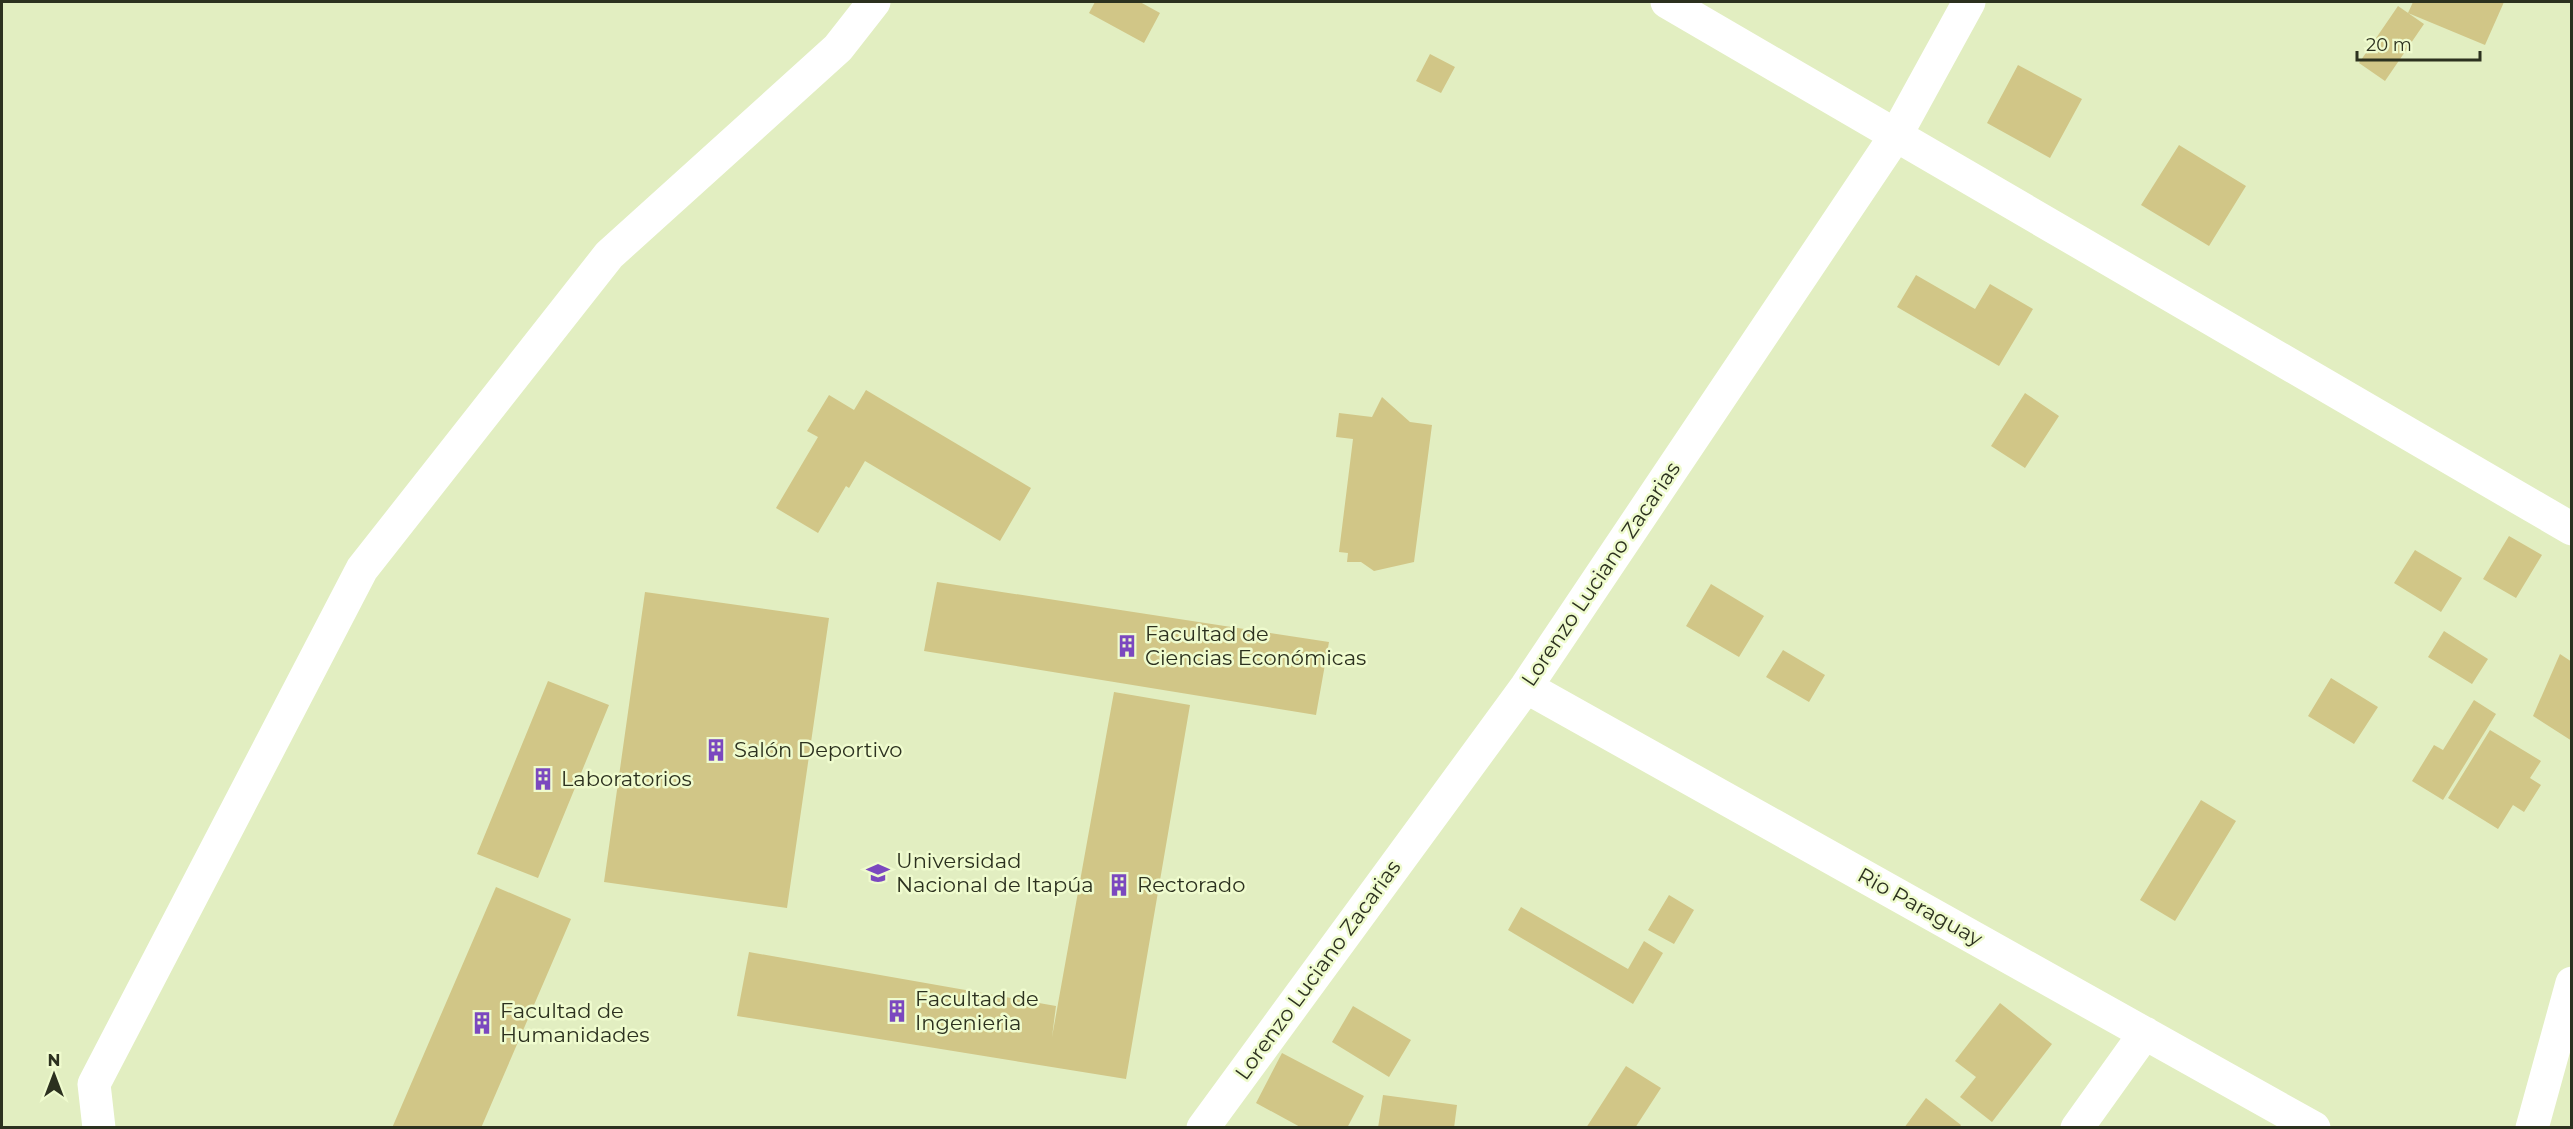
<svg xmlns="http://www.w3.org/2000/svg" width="2573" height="1129" viewBox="0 0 2573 1129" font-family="Montserrat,sans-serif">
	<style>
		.building { fill: #d1c687 }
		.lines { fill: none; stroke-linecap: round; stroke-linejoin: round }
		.minor { stroke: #fff; stroke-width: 33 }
		.labels { text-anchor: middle; stroke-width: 5; stroke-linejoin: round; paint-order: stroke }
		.street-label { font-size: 21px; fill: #2c311f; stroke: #effbce }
		.poi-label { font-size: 21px; fill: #2c311f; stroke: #effbce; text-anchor: start }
	</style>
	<rect width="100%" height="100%" fill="#e2eec1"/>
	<path class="building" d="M1095,2H1140L1160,13L1144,43L1089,13Z
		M2413,2H2504L2485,45L2408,13Z
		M2398,6L2424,24L2385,81L2359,63Z
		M1430,54L1455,67L1441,93L1416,81Z
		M2018,65L2082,99L2050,158L1987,123Z
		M2179,145L2246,186L2209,246L2141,205Z
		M1916,275L1975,309L1990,284L2033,309L1999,366L1897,307Z
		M866,390L1031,488L1000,541L865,461L849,488L846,486L818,533L776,508L818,437L807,431L829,395L854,410Z
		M2025,393L2059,416L2025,468L1991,446Z
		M1382,397L1410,422L1432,425L1414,562L1374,571L1361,562H1347L1348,553L1339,552L1353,439L1336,437L1339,413L1372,417Z
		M2509,536L2542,555L2516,598L2483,579Z
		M2415,550L2462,578L2441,612L2394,583Z
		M937,582L1329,642L1316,715L924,651Z
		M1711,584L1764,616L1739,657L1686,626Z
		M645,592L829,618L787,908L604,882Z
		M2444,631L2488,659L2472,684L2428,657Z
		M1783,650L1825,675L1809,702L1766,677Z
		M2560,654L2572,662V741L2533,716Z
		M2331,678L2378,707L2354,744L2308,716Z
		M548,681L609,705L538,878L477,854Z
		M1114,692L1190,705L1126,1079L737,1016L749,952L1056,1006L1052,1037Z
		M2474,700L2496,714L2443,800L2412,781L2434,745L2443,750Z
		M2490,730L2541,761L2530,778L2541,785L2524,812L2513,805L2498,829L2448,798Z
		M2201,800L2236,821L2175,921L2140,900Z
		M496,887L571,919L481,1128H392Z
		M1669,895L1694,910L1674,944L1648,930Z
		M1521,907L1628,969L1644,941L1663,953L1633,1004L1508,930Z
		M2000,1003L2052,1044L1992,1122L1960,1097L1976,1077L1955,1061Z
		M1353,1006L1411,1040L1389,1077L1332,1042Z
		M1282,1053L1364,1096L1347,1128H1302L1256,1103Z
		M1626,1066L1661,1088L1635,1128H1586Z
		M1383,1095L1457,1105L1454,1128H1378Z
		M1926,1098L1961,1125L1959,1128H1904Z"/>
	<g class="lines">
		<path class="minor" d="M1667,2L2572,529
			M1526,687L2314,1128
			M99,1128L94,1084L362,569L609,255L838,48L874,2
			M1203,1128L1526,687L1896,135L1969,2
			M2077,1128L2145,1033
			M2532,1128L2572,983"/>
	</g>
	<defs>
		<g id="building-bare" transform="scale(1.8)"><path d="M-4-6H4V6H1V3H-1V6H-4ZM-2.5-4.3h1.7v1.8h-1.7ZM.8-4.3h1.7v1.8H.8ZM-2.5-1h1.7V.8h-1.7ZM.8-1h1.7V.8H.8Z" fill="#7b48bf" stroke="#effbce" stroke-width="2.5" paint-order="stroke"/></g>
		<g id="university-bare" transform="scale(1.8)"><path d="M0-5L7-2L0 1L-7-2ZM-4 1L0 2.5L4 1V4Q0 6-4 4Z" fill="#7b48bf" stroke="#effbce" stroke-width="2.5" paint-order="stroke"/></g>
	</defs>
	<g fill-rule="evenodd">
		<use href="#building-bare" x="1127" y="646"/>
		<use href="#building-bare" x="716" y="750"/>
		<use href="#building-bare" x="543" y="779"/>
		<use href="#university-bare" x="878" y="873"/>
		<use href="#building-bare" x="1119" y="885"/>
		<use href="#building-bare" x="897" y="1011"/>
		<use href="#building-bare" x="482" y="1023"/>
	</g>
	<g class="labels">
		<g class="street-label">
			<text transform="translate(1601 574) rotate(-56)" y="7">Lorenzo Luciano Zacarias</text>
			<text transform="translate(1920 907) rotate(29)" y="7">Rio Paraguay</text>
			<text transform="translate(1318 970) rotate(-54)" y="7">Lorenzo Luciano Zacarias</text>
		</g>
		<g class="poi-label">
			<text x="1145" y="641">Facultad de<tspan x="1145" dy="24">Ciencias Económicas</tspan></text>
			<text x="734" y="757">Salón Deportivo</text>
			<text x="561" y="786">Laboratorios</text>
			<text x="896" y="868">Universidad<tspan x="896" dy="24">Nacional de Itapúa</tspan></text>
			<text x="1137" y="892">Rectorado</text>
			<text x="915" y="1006">Facultad de<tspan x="915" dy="24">Ingenierìa</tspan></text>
			<text x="500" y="1018">Facultad de<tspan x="500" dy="24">Humanidades</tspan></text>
		</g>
	</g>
	<rect width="2573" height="1129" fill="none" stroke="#2c311f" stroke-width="6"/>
	<g transform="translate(54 1075)" stroke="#effbce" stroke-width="4.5" paint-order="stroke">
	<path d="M0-4.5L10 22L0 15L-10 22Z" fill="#2c311f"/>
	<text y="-9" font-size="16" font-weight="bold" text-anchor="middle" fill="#2c311f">N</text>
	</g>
	<path d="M2357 51v9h123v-9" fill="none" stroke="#2c311f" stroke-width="3"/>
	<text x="2366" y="51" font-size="18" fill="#2c311f" stroke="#effbce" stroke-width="4.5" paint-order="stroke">20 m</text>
</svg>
